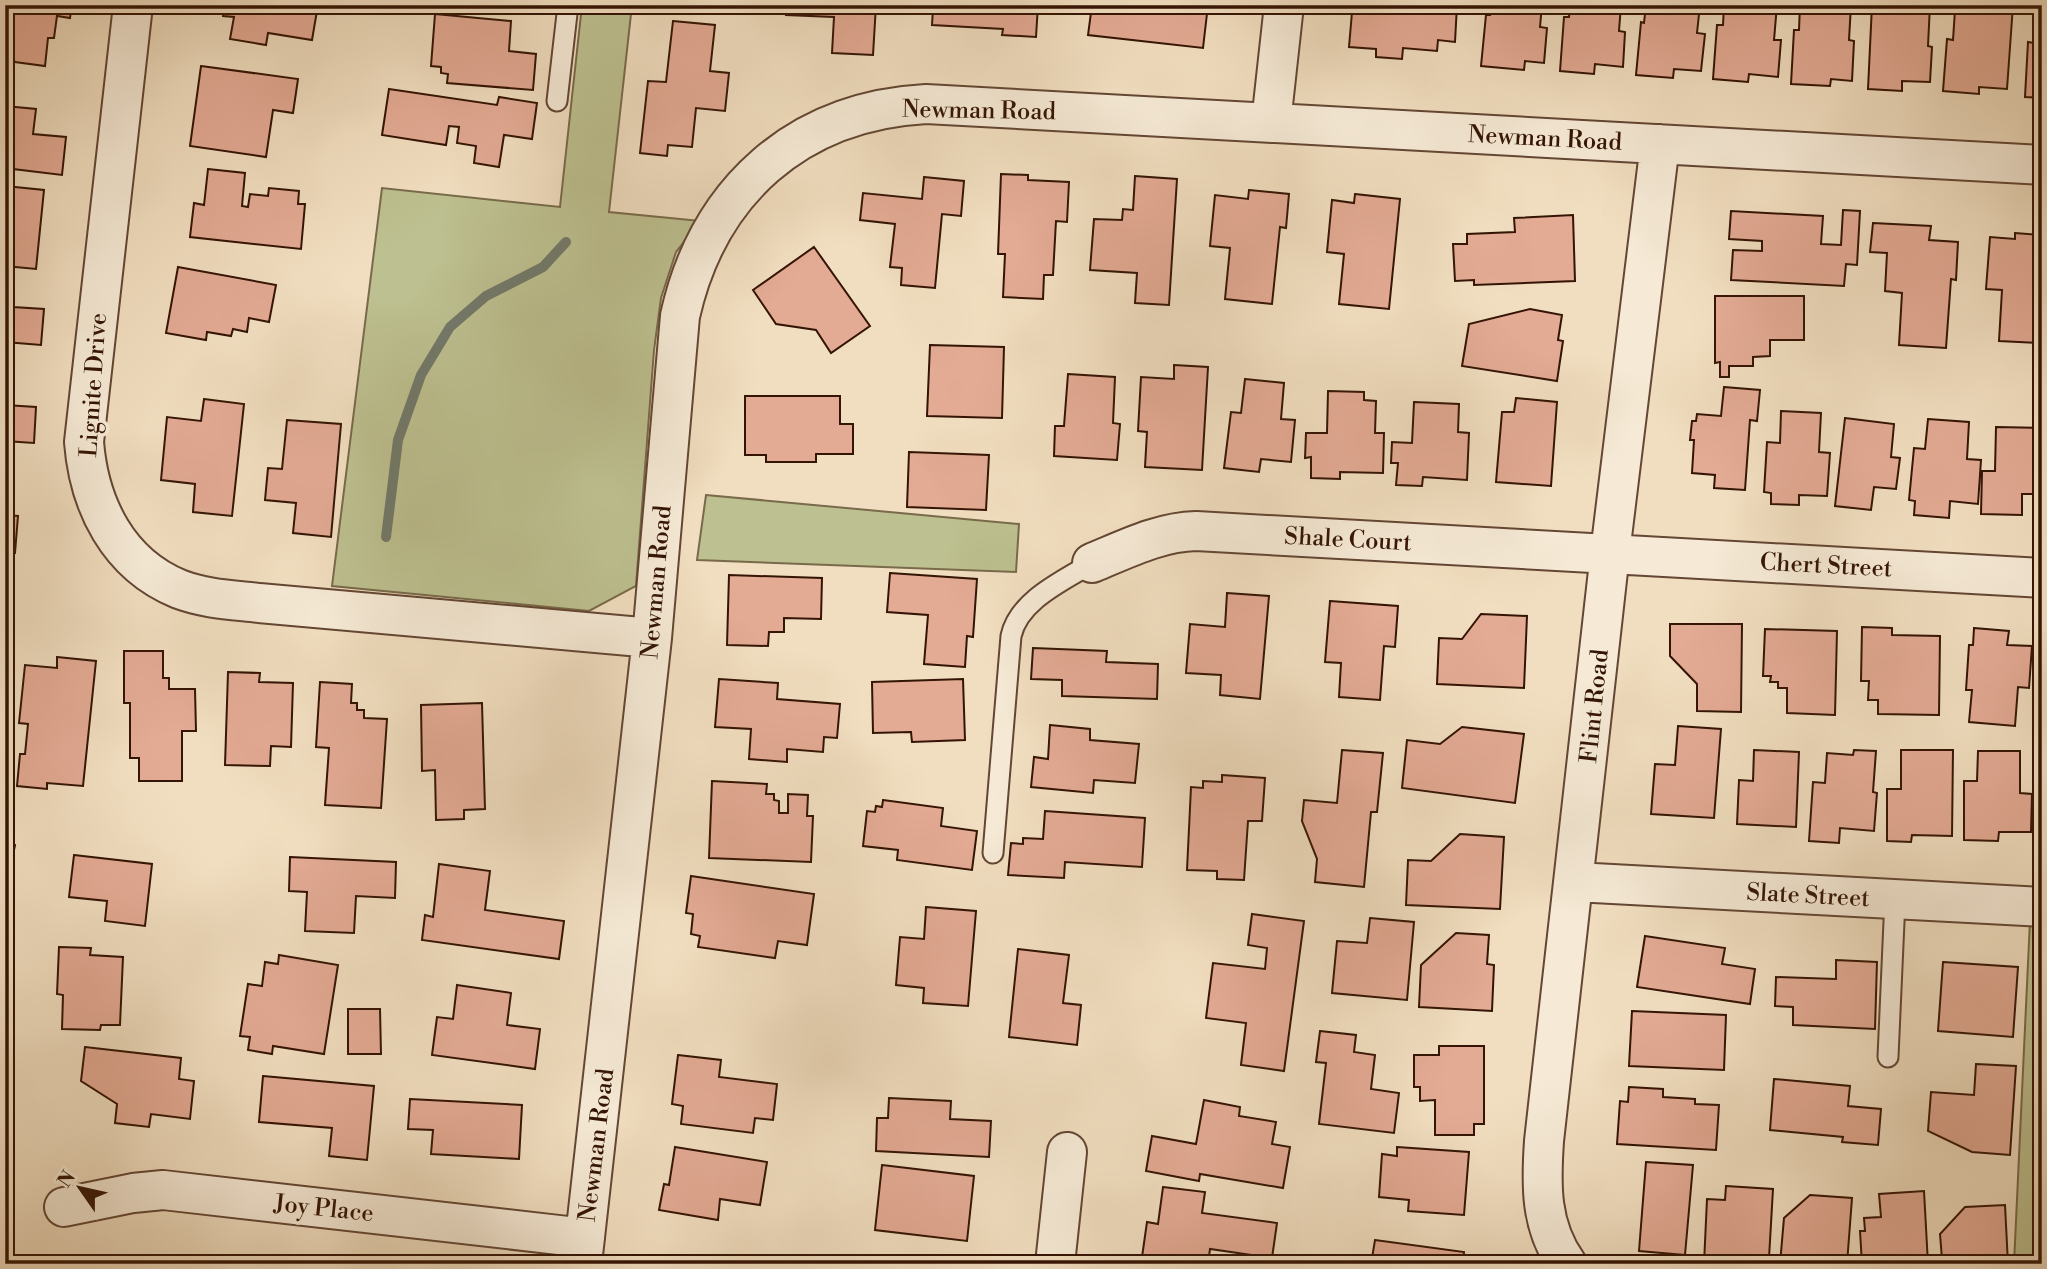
<svg xmlns="http://www.w3.org/2000/svg" width="2047" height="1269" viewBox="0 0 2047 1269" font-family="'Libre Bodoni',serif">
	<style>
		.green { fill: #bdc090; stroke: #786a4a; stroke-width: 2 }
		.lines { fill: none; stroke-linecap: round; stroke-linejoin: round }
		.stream { stroke: #72796a; stroke-width: 10 }
		.building { fill: #e3aa94; stroke: #341404; stroke-width: 2 }
		.lane-casing { stroke: #634633; stroke-width: 23 }
		.street-casing { stroke: #634633; stroke-width: 42 }
		.lane { stroke: #f6ead6; stroke-width: 19 }
		.street { stroke: #f6ead6; stroke-width: 38 }
		.labels { text-anchor: middle; stroke-width: 7; stroke-linejoin: round; paint-order: stroke }
		.street-label { font-size: 24px; fill: #341404; stroke: #f6ead6 }
	</style>
	<rect width="100%" height="100%" fill="#f1dec0"/>
	<filter id="stains"><feTurbulence type="fractalNoise" baseFrequency=".00286" numOctaves="4"/><feColorMatrix values="0 0 0 0 .2 0 0 0 0 .09 0 0 0 0 .02 0 0 0 .5 -.17"/></filter>
	<radialGradient id="worn" r=".72"><stop offset=".6" stop-color="#630" stop-opacity="0"/><stop offset="1" stop-color="#630" stop-opacity=".3"/></radialGradient>
	<path class="green" d="M582,5H632L609,212L701,221L676,252L661,298L654,350L636,586L589,611L332,586L382,188L560,207Z
		M706,495L1019,524L1016,572L697,560Z
		M2041,591L2042,890H2034Z
		M2030,920L2042,921V1264H2014Z"/>
	<g class="lines">
		<path class="stream" d="M386,537L398,440L421,375L450,327L486,296L543,267L566,242"/>
	</g>
	<path class="building" d="M5,5H72L70,18L57,16L54,38H48L45,66L15,62L5,50Z
		M209,5H318L312,40L268,33L266,45L230,39L234,17L223,16L224,8Z
		M787,5H876L873,55L832,53L834,17L786,15Z
		M923,5H1038L1036,37L1002,35L1003,29L932,25L933,8H923Z
		M1092,5H1208L1203,48L1088,35Z
		M1361,5H1457L1455,42L1438,40L1437,51L1403,48L1402,59L1376,57V49L1349,47L1352,12L1361,13Z
		M1491,5H1542L1540,27L1547,28L1544,63L1525,61L1524,70L1481,66L1486,15H1490Z
		M1570,5H1621L1619,31L1625,32L1623,67L1595,64L1594,74L1560,71L1564,17H1569Z
		M1646,5H1700L1697,33L1705,34L1701,71L1674,69L1673,78L1636,75L1641,22L1644,23Z
		M1724,5H1777L1774,40H1781L1778,77L1749,74L1748,82L1713,79L1717,25H1723Z
		M1800,5H1851L1849,40L1854,41L1852,81L1831,79L1830,86L1791,84L1794,30H1799Z
		M1872,5H1930L1928,46L1932,47L1930,82L1902,81V91L1868,89Z
		M1967,5H2013L2007,89L1979,87V94L1943,91L1947,39L1953,40L1955,10L1967,11Z
		M2036,6L2042,7V98L2025,97L2028,42L2034,43Z
		M435,14L511,21L509,51L536,54L533,90L447,83L448,74L441,73V67L431,66Z
		M673,21L715,25L710,71L729,73L725,111L696,108L692,147L668,145L667,156L640,153L648,81L666,82Z
		M201,66L298,79L293,113L273,110L266,157L190,146Z
		M389,89L497,105L499,97L537,103L532,139L504,135L499,167L474,163L476,146L457,143L459,127L449,126L446,145L382,135Z
		M5,106L36,109L33,134L66,137L62,175L5,168Z
		M208,169L245,173L242,206L248,207L250,194L268,196L269,188L299,191L298,204H305L301,249L190,237L194,203L204,205Z
		M1001,174L1028,175V180L1069,182L1067,222L1056,221L1053,275H1044L1043,299L1003,297L1005,254H998Z
		M1135,176L1177,179L1169,305L1135,303L1137,273L1090,270L1094,219L1122,220L1123,209L1133,210Z
		M924,177L964,181L961,216L942,214L935,288L901,285L902,268L890,267L895,224L860,220L863,193L922,199Z
		M5,186L44,190L36,269L5,266Z
		M1249,190L1289,194L1286,228L1280,227L1272,304L1225,299L1230,248L1210,246L1215,195L1248,199Z
		M1355,194L1400,199L1389,309L1339,304L1344,254L1327,252L1332,200L1354,203Z
		M1843,210L1860,211L1857,265L1846,264L1844,286L1731,280L1733,250L1762,251V241L1729,239L1731,211L1823,216L1821,244L1841,245Z
		M1573,215L1575,281L1474,285V280L1455,281L1453,244H1467V234L1515,232L1514,218Z
		M1873,223L1931,226L1929,240L1958,242L1956,280L1951,279L1946,348L1899,345L1902,293L1885,291L1887,253L1870,252Z
		M2015,233L2042,235V343L1999,341L2002,290L1986,289L1990,237L2015,239Z
		M814,247L870,326L831,353L816,330L776,324L753,290Z
		M178,267L276,285L269,322L249,318L247,332L233,329L231,336L207,332L206,340L166,333Z
		M5,296L14,297L13,307L44,309L41,345L5,342Z
		M1715,296H1804V340H1770V356L1753,357V366H1729V377H1720V362L1715,363Z
		M1530,309L1562,315L1558,340L1563,341L1557,381L1462,366L1469,324Z
		M930,345L1004,347L1002,418L927,416Z
		M1174,365L1208,367L1202,470L1145,467L1147,432L1138,431L1141,377L1174,379Z
		M1068,374L1115,377L1113,423L1120,424L1117,460L1054,456L1055,426H1064Z
		M1245,379L1284,383L1281,419L1295,420L1291,462L1261,459L1259,472L1224,468L1231,412L1241,413Z
		M1724,387L1760,390L1757,421L1750,420L1745,490L1714,488L1715,475L1692,473L1694,440H1690L1692,421H1696L1697,414L1721,416Z
		M1328,391L1364,392V400L1376,401L1375,433H1384L1383,473L1340,472V479L1311,478V457L1305,458L1306,433H1327Z
		M745,396H840V424H853V454H816V462H766V455H745Z
		M1516,398L1557,402L1551,486L1496,482L1502,412H1514Z
		M204,399L244,404L232,516L193,512L195,484L161,480L167,417L201,421Z
		M1414,402L1459,404L1458,432L1469,433L1467,480L1423,477L1422,486L1396,485L1398,463H1391L1392,442L1412,443Z
		M5,405L36,407L34,443L5,441Z
		M1781,411L1821,413L1819,452L1830,453L1827,496L1799,495V505L1771,504V493L1764,492L1767,442L1780,443Z
		M1845,418L1894,424L1891,457L1900,458L1896,489L1874,487L1871,510L1835,506Z
		M1928,419L1969,422L1967,459L1981,460L1978,504L1950,501L1949,518L1914,515L1915,501L1909,500L1914,448L1925,449Z
		M287,420L341,424L331,537L293,533L296,503L265,500L268,468L282,469Z
		M1996,427L2041,428L2042,494H2022V515L1981,514L1982,471H1995Z
		M909,452L989,455L986,510L907,507Z
		M5,515L18,516L15,553L5,552Z
		M890,573L977,579L973,637L967,636L965,667L924,664L928,615L887,612Z
		M729,575L822,578L821,619L784,618V632H769L768,646L727,645Z
		M1227,593L1269,596L1260,699L1220,695L1221,675L1186,673L1190,624L1225,627Z
		M1330,601L1398,606L1395,647L1384,646L1380,700L1339,697L1341,663L1325,662Z
		M1481,614L1527,616L1524,688L1437,684L1439,638L1462,639Z
		M1670,624H1742L1741,712L1697,711V684L1670,656Z
		M1862,627L1892,628V635L1940,636L1939,715L1878,714V700H1868L1869,681H1861Z
		M1974,628L2009,631L2007,645L2032,646L2029,688L2018,687L2015,726L1969,722L1972,690H1966L1969,645H1973Z
		M1765,629L1837,631L1835,715L1787,713V688H1778V682H1770L1771,676H1763Z
		M1033,648L1107,651L1106,662L1158,664L1157,699L1062,696V680L1031,679Z
		M124,651H163V678H169V689H195L196,731H182V781H139V758H130V703H124Z
		M57,657L96,661L83,786L47,783V789L17,786L20,754H25L28,724L19,723L25,665L57,668Z
		M228,672L260,673L259,682L293,683L291,747L271,746L270,766L225,765Z
		M719,679L778,683L777,699L840,704L837,738L824,737L823,752L787,749V762L749,759L751,729L715,727Z
		M963,679L965,740L912,742L911,732L873,733L872,682Z
		M320,682L352,684L351,703H357V710H364V718L387,719L381,808L325,805L329,748L316,747Z
		M482,703L485,809L464,810V819L436,820L435,770L422,771L421,705Z
		M1050,725L1090,729V740L1139,744L1135,783L1094,780L1093,793L1031,787L1034,757L1048,759Z
		M1678,726L1721,729L1714,818L1651,814L1655,764L1675,765Z
		M1462,727L1524,734L1515,803L1402,788L1407,740L1440,744Z
		M1342,750L1383,753L1377,812H1371L1364,887L1315,882L1317,859L1302,821L1304,800L1337,803Z
		M1754,750L1799,752L1796,827L1737,824L1739,780L1753,781Z
		M1854,750L1876,751L1873,792L1877,793L1874,831L1840,828L1839,843L1809,841L1813,782L1825,783L1827,753L1853,755Z
		M1901,750H1953L1952,836L1912,835L1911,842L1887,841V789H1901Z
		M1978,751H2020V793L2032,794L2031,832H1999L1998,841L1964,840V781H1977Z
		M1222,775L1265,778L1262,821H1248L1244,880L1217,879V871L1187,870L1191,787L1203,788V781L1222,782Z
		M712,781L767,784L766,794H774V800L779,801V813H788V794L808,795L807,816H813L811,862L709,858Z
		M883,800L943,808L941,826L977,831L972,870L897,860L898,850L863,846L867,811L875,812L876,806L882,807Z
		M1045,811L1145,818L1142,867L1065,862L1064,878L1008,875L1011,843L1023,844V838L1043,839Z
		M1460,834L1504,837L1500,909L1406,905L1408,860L1431,861Z
		M5,843L15,845L9,875L5,874Z
		M74,855L152,864L145,926L105,921L107,901L69,897Z
		M290,857L396,862L395,898L356,896L354,933L305,931L307,892L289,891Z
		M439,864L490,871L485,910L564,921L559,959L422,940L425,915L433,917Z
		M691,876L814,894L807,945L778,941L775,958L698,947L700,936L691,934L693,914L686,913Z
		M926,907L976,911L968,1006L923,1003L924,988L896,985L900,937L924,939Z
		M1252,914L1304,921L1284,1071L1241,1065L1246,1023L1206,1018L1213,963L1265,969L1267,948L1248,945Z
		M1370,918L1414,922L1407,1000L1332,993L1337,941L1367,943Z
		M1456,933L1489,935L1487,964L1494,965L1492,1011L1419,1007L1421,965Z
		M1645,936L1725,948L1722,964L1755,969L1750,1004L1637,987Z
		M59,947L91,948L90,955L123,957L120,1025H101L100,1030L62,1029L63,995L57,994Z
		M1018,949L1069,955L1063,1003L1081,1005L1077,1045L1009,1037Z
		M279,955L338,965L324,1054L273,1046L272,1054L248,1050L250,1037L240,1036L248,984L262,986L265,962L278,964Z
		M1836,960L1877,962L1875,1029L1793,1025V1007L1775,1006L1776,977L1836,979Z
		M1943,962L2018,967L2013,1037L1938,1031Z
		M457,985L511,993L507,1025L540,1029L535,1069L432,1055L437,1017L453,1019Z
		M348,1009H380L381,1054H348Z
		M1632,1011L1726,1015L1724,1070L1629,1066Z
		M1320,1031L1356,1035L1354,1052L1375,1055L1371,1089L1399,1093L1394,1133L1319,1124L1326,1063L1316,1062Z
		M1439,1046H1484V1124H1474V1135H1435V1100L1420,1101V1087H1414V1055H1439Z
		M85,1047L181,1058L179,1079L194,1081L190,1119L151,1114L149,1127L115,1123L117,1104L81,1081Z
		M678,1055L721,1060L719,1077L777,1084L773,1120L755,1118L753,1133L681,1124L683,1106L672,1104Z
		M1976,1064L2016,1066L2010,1155L1972,1152L1928,1131L1931,1092L1974,1095Z
		M263,1076L374,1086L367,1160L329,1156L332,1128L259,1122Z
		M1774,1079L1850,1086L1848,1106L1881,1109L1878,1145L1842,1142L1843,1137L1770,1130Z
		M1629,1087L1663,1089V1097L1695,1099V1104L1719,1105L1716,1150L1617,1144L1620,1101L1628,1102Z
		M889,1098L951,1101L950,1119L991,1121L989,1157L876,1151L877,1118H888Z
		M410,1099L522,1105L519,1159L431,1154L433,1130L408,1129Z
		M1204,1100L1240,1107L1239,1116L1276,1122L1272,1144L1290,1147L1283,1188L1200,1174L1199,1181L1146,1171L1152,1136L1196,1144Z
		M675,1147L767,1162L760,1205L720,1199L718,1220L659,1210L664,1184L669,1185Z
		M1397,1147L1469,1152L1464,1215L1408,1211L1409,1200L1379,1197L1382,1154L1397,1156Z
		M1646,1162L1693,1165L1685,1255L1639,1251Z
		M882,1165L974,1176L967,1241L875,1230Z
		M1726,1186L1773,1189L1769,1258L1735,1256V1264H1704L1707,1199L1725,1200Z
		M1163,1187L1205,1192L1202,1213L1277,1223L1272,1258L1210,1249L1208,1264H1141L1147,1222L1158,1224Z
		M1924,1191L1928,1264H1862L1860,1231H1865L1864,1218L1881,1217L1879,1194Z
		M1810,1195L1852,1198L1847,1264H1780L1784,1218Z
		M2005,1205L2008,1264H1937V1260L1942,1259L1940,1234L1965,1207Z
		M1375,1240L1464,1252L1463,1264H1371Z"/>
	<g class="lines">
		<g class="lane-casing">
			<path id="lane" d="M557,101L568,5
				M993,853L1011,636C1019,600 1063,581 1092,563
				M1888,1057L1895,899"/>
		</g>
		<g class="street-casing">
			<path id="street" d="M133,5L84,442C89,505 118,564 179,589C205,599 233,600 259,603L652,638
				M1271,123L1284,5
				M1092,563C1126,549 1159,532 1196,531L2042,578
				M1575,882L2042,907
				M64,1207L133,1193L163,1190L585,1238
				M582,1264L652,638L680,316C708,191 797,111 926,104L2042,165
				M1055,1264L1067,1152
				M1567,1264C1540,1226 1541,1185 1544,1141L1610,553L1660,144"/>
		</g>
		<use href="#lane" class="lane"/>
		<use href="#street" class="street"/>
	</g>
	<g class="labels">
		<g class="street-label">
			<text transform="translate(979 110) rotate(1)" y="8">Newman Road</text>
			<text transform="translate(1545 138) rotate(3)" y="8">Newman Road</text>
			<text transform="translate(93 385) rotate(-86)" y="8">Lignite Drive</text>
			<text transform="translate(1348 539) rotate(3)" y="8">Shale Court</text>
			<text transform="translate(1826 565) rotate(3)" y="8">Chert Street</text>
			<text transform="translate(656 582) rotate(-85)" y="8">Newman Road</text>
			<text transform="translate(1594 706) rotate(-84)" y="8">Flint Road</text>
			<text transform="translate(1808 895) rotate(3)" y="8">Slate Street</text>
			<text transform="translate(596 1145) rotate(-83)" y="8">Newman Road</text>
			<text transform="translate(324 1208) rotate(6)" y="8">Joy Place</text>
		</g>
	</g>
	<rect width="2047" height="1269" fill="none" stroke="#f1dec0" stroke-width="28"/>
	<rect x="7" y="7" width="2033" height="1255" fill="none" stroke="#341404" stroke-width="3.5"/>
	<rect x="14" y="14" width="2019" height="1241" fill="none" stroke="#341404" stroke-width="2"/>
	<g transform="translate(80 1188) rotate(304)" stroke="#f6ead6" stroke-width="5" paint-order="stroke">
	<path d="M0-5L12 26L0 18L-12 26Z" fill="#341404"/>
	<text y="-10" font-size="19" font-weight="bold" text-anchor="middle" fill="#341404">N</text>
	</g>
	<rect width="100%" height="100%" filter="url(#stains)"/>
	<rect width="100%" height="100%" fill="url(#worn)"/>
</svg>
